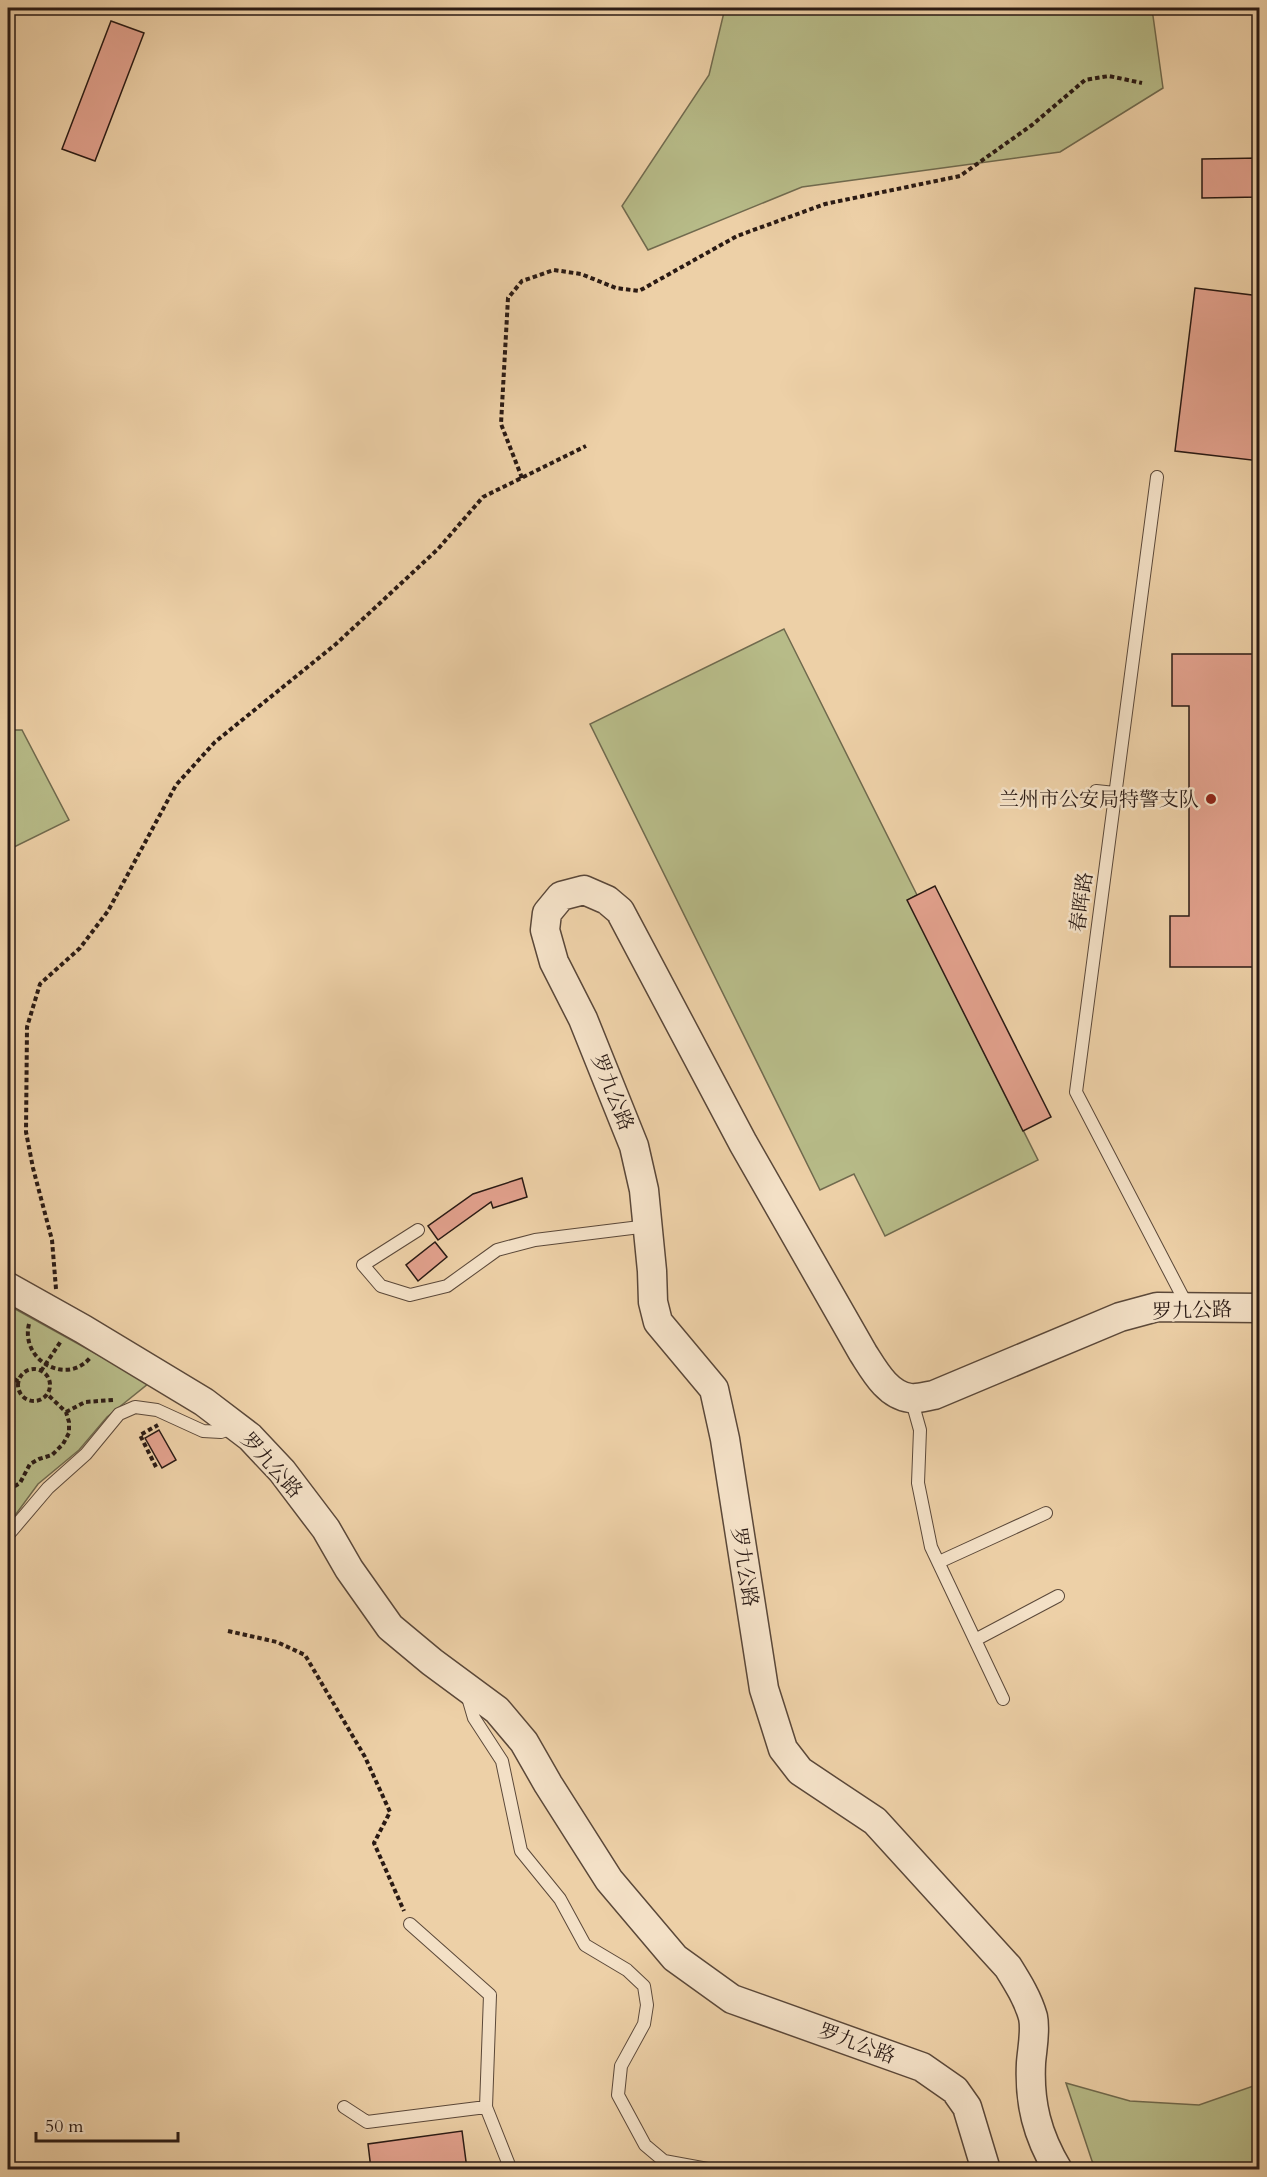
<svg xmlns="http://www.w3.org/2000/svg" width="1267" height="2177" viewBox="0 0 1267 2177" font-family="Cardo,'Noto Serif SC',serif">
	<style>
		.green { fill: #b7bb88; stroke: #706a4e; stroke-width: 1.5 }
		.building { fill: #e2a18d; stroke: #2a1a14; stroke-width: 1.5 }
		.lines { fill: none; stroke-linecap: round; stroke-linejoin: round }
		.service-casing { stroke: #5b4839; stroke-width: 14 }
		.tertiary-casing { stroke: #5b4839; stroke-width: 31 }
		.path { stroke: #2a1a14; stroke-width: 4; stroke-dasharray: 4.5 3; stroke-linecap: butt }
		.service { stroke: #f3e0c6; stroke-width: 12 }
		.tertiary { stroke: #f3e0c6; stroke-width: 28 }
		.poi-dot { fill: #8f2418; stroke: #f3e0c6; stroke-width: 2 }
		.labels { text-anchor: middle; stroke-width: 5; stroke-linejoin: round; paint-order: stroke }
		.poi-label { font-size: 20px; fill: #2a1a14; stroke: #f3e0c6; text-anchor: end }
		.street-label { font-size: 20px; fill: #2a1a14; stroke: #f3e0c6 }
	</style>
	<rect width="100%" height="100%" fill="#edd0a7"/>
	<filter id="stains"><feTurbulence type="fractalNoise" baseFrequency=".00333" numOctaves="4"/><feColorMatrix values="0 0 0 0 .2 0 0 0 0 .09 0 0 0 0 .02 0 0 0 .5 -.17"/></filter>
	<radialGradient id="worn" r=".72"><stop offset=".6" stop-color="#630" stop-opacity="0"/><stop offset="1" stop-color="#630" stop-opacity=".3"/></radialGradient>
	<path class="green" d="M725,8H1149L1153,16L1163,88L1060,152L802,187L648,250L622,206L709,75Z
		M784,629L917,895L908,900L1038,1160L885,1236L854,1174L820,1190L590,724Z
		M8,730H22L69,820L8,850Z
		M8,1305L149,1383L107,1417L79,1450L38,1484L8,1525Z
		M1066,2083L1130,2101L1199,2105L1259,2084V2169H1097L1092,2161Z"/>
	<path class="building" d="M111,21L144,33L95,161L62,149Z
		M1260,158V197L1202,198V159Z
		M1195,288L1260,296V461L1175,451Z
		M1172,654H1260V967H1170V916H1189V706H1172Z
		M935,886L1051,1117L1023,1131L907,900Z
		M522,1178L527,1197L493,1208L491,1202L438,1240L428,1226L473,1194Z
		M435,1242L447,1257L418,1281L406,1265Z
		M159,1430L176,1460L162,1468L145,1438Z
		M462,2131L467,2169H371L368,2144Z"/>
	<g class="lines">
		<g class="service-casing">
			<path id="service" d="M1157,477L1076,1092L1188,1307
				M1096,791L1115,793
				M418,1230L363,1265L381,1286L410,1295L447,1286L497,1250L535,1240L648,1226
				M911,1398L920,1430L918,1483L931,1547L1003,1699
				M8,1535L48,1488L86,1454L119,1414L135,1407L157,1410L203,1431L221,1432L235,1427
				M939,1562L1046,1513
				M975,1640L1058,1596
				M467,1694L474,1718L502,1761L521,1851L560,1899L585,1945L627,1970L644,1986L647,2005L644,2024L621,2066L618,2095L645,2145L664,2161L713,2170
				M410,1924L490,1995L486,2107L511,2170
				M344,2107L367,2122L486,2107"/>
		</g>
		<g class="tertiary-casing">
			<path id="tertiary" d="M8,1287L83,1329L204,1402L250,1437L282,1471L326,1529L349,1569L390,1627L432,1662L497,1710L524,1742L548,1784L609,1880L675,1958L732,1999L922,2067L955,2090L967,2107L986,2170
				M1058,2170C1037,2135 1029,2103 1031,2063C1032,2049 1036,2031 1033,2017C1028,1999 1018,1983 1008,1967L875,1821L800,1771L783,1749L764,1689L725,1439L714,1389L658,1322L653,1302L652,1271L644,1190L634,1146L583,1019L554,962L545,930L547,913L561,896L584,890L607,900L620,911L743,1143L863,1353C874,1370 887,1395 910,1398C918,1399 927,1396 934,1395L1120,1317L1157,1307L1260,1308"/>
		</g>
		<path class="path" d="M522,478L501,424L508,298L522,281L554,270L581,274L616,288L639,291L737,236L825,204L960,176L1032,125L1085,80L1109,76L1142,83
			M56,1289L52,1240L33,1168L26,1132L27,1027L40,984L80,948L108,911L176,785L215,742L336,644L438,549L483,497L586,446
			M29,1324C20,1360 66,1386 90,1358
			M18 1385a16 16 0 1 1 32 0a16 16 0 1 1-32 0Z
			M41,1371L61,1341
			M8,1375L19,1382
			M66,1412L85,1402L113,1400
			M156,1467L140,1435L158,1425
			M8,1490L20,1483L30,1464L39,1459L52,1455L63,1444L69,1433V1422L66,1412L47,1394
			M228,1631L277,1642L305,1655L365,1757L390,1812L374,1843L404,1911"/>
		<use href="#service" class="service"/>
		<use href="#tertiary" class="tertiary"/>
	</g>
	<circle class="poi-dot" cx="1211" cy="799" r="6"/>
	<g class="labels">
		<g class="poi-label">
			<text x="1199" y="806">兰州市公安局特警支队</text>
		</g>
		<g class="street-label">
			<text transform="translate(1081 902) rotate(-82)" y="7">春晖路</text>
			<text transform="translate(613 1092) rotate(68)" y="7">罗九公路</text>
			<text transform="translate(1192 1310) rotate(-2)" y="7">罗九公路</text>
			<text transform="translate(272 1465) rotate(48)" y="7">罗九公路</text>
			<text transform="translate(745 1567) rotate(81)" y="7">罗九公路</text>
			<text transform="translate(857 2043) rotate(20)" y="7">罗九公路</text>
		</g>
	</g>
	<rect width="1267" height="2177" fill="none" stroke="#edd0a7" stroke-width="30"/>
	<rect x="9" y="9" width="1249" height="2159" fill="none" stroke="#2a1a14" stroke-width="3"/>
	<rect x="15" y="15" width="1237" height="2147" fill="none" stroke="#2a1a14" stroke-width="1.5"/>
	<path d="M36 2132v9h142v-9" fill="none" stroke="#2a1a14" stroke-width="3"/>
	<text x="45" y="2132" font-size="18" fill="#2a1a14" stroke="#f3e0c6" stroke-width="4.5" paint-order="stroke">50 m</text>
	<rect width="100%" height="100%" filter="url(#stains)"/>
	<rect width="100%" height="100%" fill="url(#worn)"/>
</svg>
